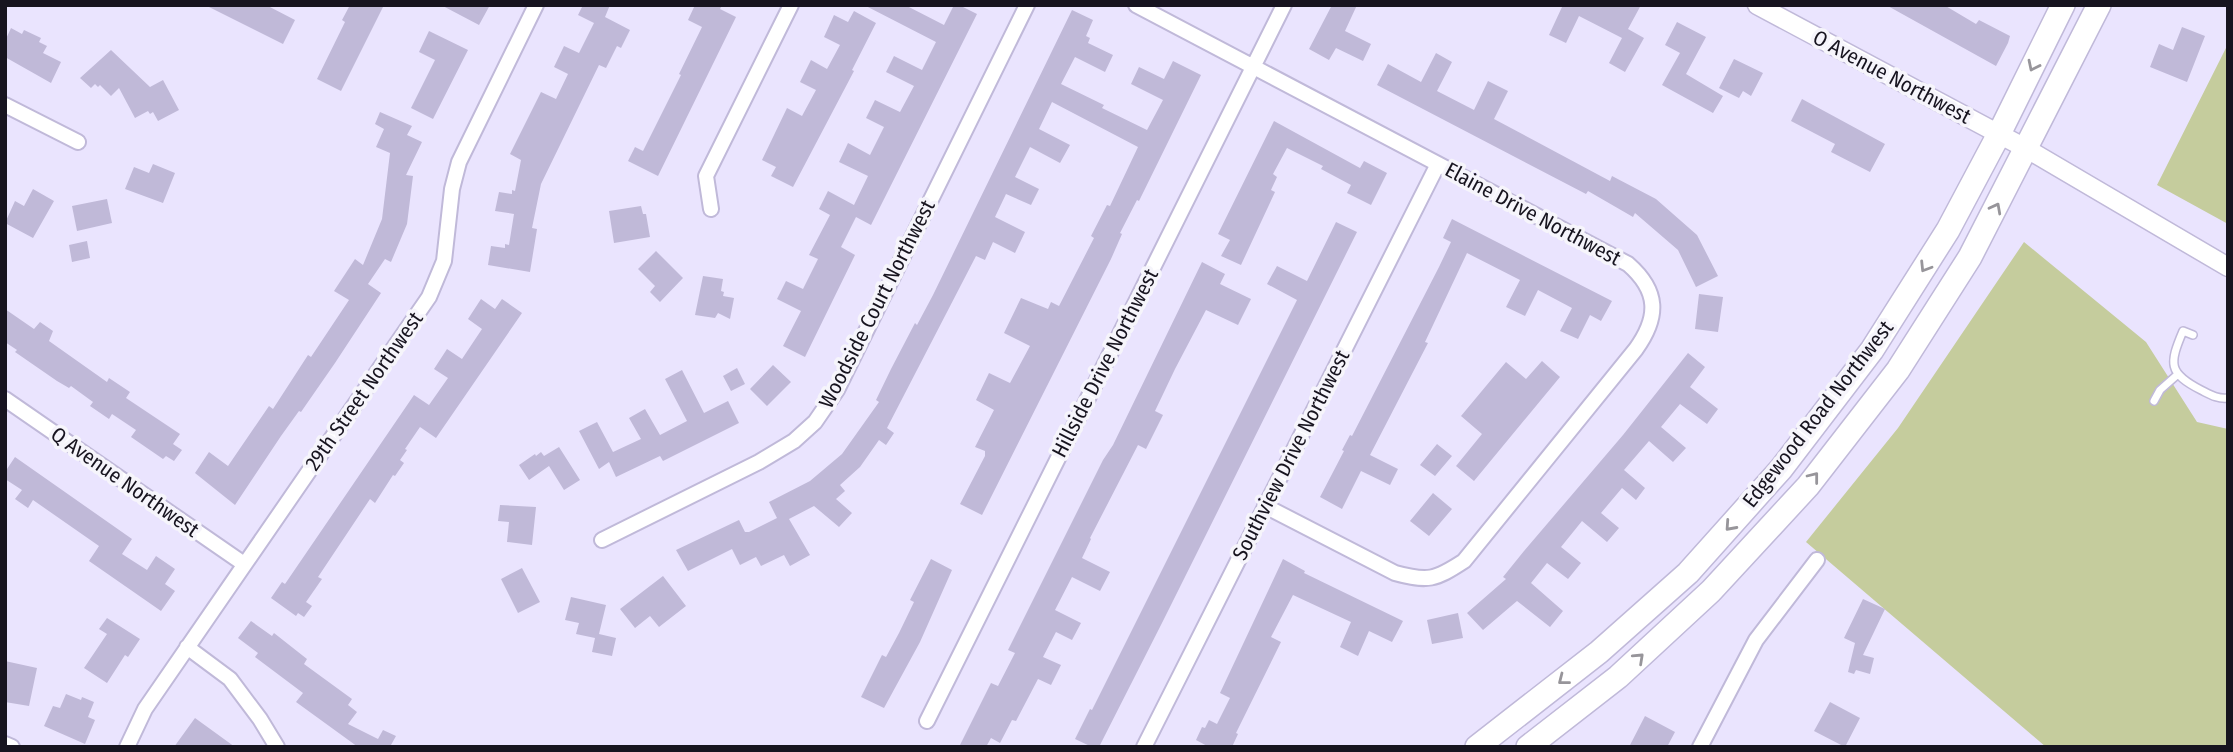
<svg xmlns="http://www.w3.org/2000/svg" width="2233" height="752" viewBox="0 0 2233 752" font-family="'Fira Sans Condensed',sans-serif">
	<style>
		.green { fill: #c5cc9d }
		.building { fill: #c0b9d8 }
		.lines { fill: none; stroke-linecap: round; stroke-linejoin: round }
		.service-casing { stroke: #c0b9d9; stroke-width: 10 }
		.minor-casing { stroke: #c0b9d9; stroke-width: 18 }
		.tertiary-casing { stroke: #c0b9d9; stroke-width: 21 }
		.primary-casing { stroke: #c0b9d9; stroke-width: 26 }
		.service { stroke: #fff; stroke-width: 7 }
		.minor { stroke: #fff; stroke-width: 14 }
		.tertiary { stroke: #fff; stroke-width: 18 }
		.primary { stroke: #fff; stroke-width: 23 }
		.oneway { stroke: #97959a }
		.labels { text-anchor: middle; stroke-width: 7; stroke-linejoin: round; paint-order: stroke }
		.street-label { font-size: 21px; fill: #17141f; stroke: #f6f5fb }
	</style>
	<rect width="100%" height="100%" fill="#eae4fe"/>
	<path class="green" d="M2228,44V224L2157,185Z
		M2024,242L2146,342L2197,422L2228,429V747H2046L1806,542L1898,428Z"/>
	<path class="building" d="M205,5H266L295,20L283,44Z
		M350,5H384L341,91L317,79L345,22L342,20Z
		M441,5H490L479,25Z
		M583,5H610L605,17L630,30L621,48L617,46L606,68L599,65L541,184L532,228L537,229L530,272L488,265L491,246L505,248V244L509,245L514,214L495,211L499,192L512,194V190L515,191L521,160L510,154L541,92L556,99L568,74L554,67L564,46L579,53L594,23L578,15Z
		M695,5H722L720,9L736,17L658,176L628,161L635,147L643,151L681,75L679,74L702,27L688,20Z
		M864,5H905L944,25L954,5H959L977,14L871,225L856,217L841,247L855,255L805,357L783,346L801,311L777,299L786,281L803,289L818,259L809,255L830,215L819,209L828,191L854,205L868,176L839,162L848,143L870,155L884,127L866,118L875,100L900,112L914,86L886,72L894,56L922,70L936,42Z
		M1332,5H1357L1345,31L1371,44L1363,61L1336,48L1329,60L1309,49Z
		M1559,5H1641L1628,29L1644,38L1625,72L1609,63L1622,38L1579,16L1566,43L1549,35L1562,7Z
		M1886,5H1944L1976,24L1979,20L2010,36L2008,43L1996,66Z
		M1072,10L1093,20L1086,36L1090,38L1088,43L1113,55L1105,72L1075,57L1061,84L1104,105L1102,108L1147,130L1163,100L1131,84L1139,67L1164,79L1173,61L1201,75L1139,201L1137,200L1120,233L1122,234L1111,259L982,515L960,504L985,456V451L975,447L994,410L976,400L989,373L1010,383L1030,346L1004,333L1021,298L1048,309L1051,302L1059,306L1094,238L1091,236L1107,205L1110,206L1138,147L1052,102L1039,129L1070,145L1060,163L1030,147L1015,177L1039,189L1031,205L1006,194L995,217L1025,232L1015,253L993,242L985,260L976,256L887,428L894,433L886,445L879,440L860,467L840,485L845,491L836,499L852,513L839,527L814,506L789,519L810,555L790,566L784,555L761,566L756,557L740,565L732,549L688,571L676,550L739,520L745,532H749L777,518L769,502L810,481L842,454L879,402L876,400L891,369L915,323L917,325L933,295Z
		M854,11L876,23L852,70L854,71L793,187L771,176L776,167L762,160L787,108L802,116L816,90L800,82L811,60L827,69L840,45L824,37L834,15L848,22Z
		M1677,22L1706,37L1686,74L1723,96L1713,113L1662,85L1680,53L1665,45Z
		M2182,27L2205,36L2187,82L2150,67L2159,44L2173,50Z
		M11,28L22,34L24,30L41,38L39,42L47,46L43,53L61,62L51,83L5,57V41Z
		M429,31L468,50L433,119L411,108L435,60L419,52Z
		M111,50L150,87L163,80L179,110L158,121L153,112L150,114L148,111L135,118L119,88L111,96L100,85L98,87L95,84L91,88L80,78Z
		M1436,53L1452,62L1437,91L1474,110L1488,81L1508,91L1494,119L1610,181L1612,176L1656,199L1697,235L1718,276L1696,287L1678,250L1635,213L1633,217L1588,191L1586,194L1377,85L1388,64L1421,82Z
		M1734,59L1763,73L1751,96L1743,91L1739,98L1719,88Z
		M1802,99L1885,144L1870,172L1831,152L1835,144L1791,121Z
		M380,112L412,126L407,135L422,142L406,175L413,176L407,224L391,262L385,259L368,284L381,293L335,363L301,412L299,411L281,436L235,505L195,473L209,452L228,466L269,406L273,409L308,355L311,357L349,300L334,291L355,259L363,265L382,219L390,153L376,147L384,129L375,124Z
		M1274,121L1360,168L1364,161L1387,173L1371,205L1347,193L1351,185L1321,169L1323,166L1287,148L1273,174L1277,177L1271,190L1275,192L1241,265L1221,256L1230,240L1218,234Z
		M153,164L175,173L163,203L125,189L134,167L149,173Z
		M33,189L54,201L33,238L5,223L15,201L24,206Z
		M107,199L112,223L77,231L72,206Z
		M641,206L643,214H646L650,237L614,243L609,211Z
		M1452,219L1612,301L1601,321L1590,315L1578,339L1560,331L1572,308L1538,290L1525,316L1506,307L1520,280L1467,253L1425,342L1428,343L1370,455L1398,469L1390,485L1361,471L1342,509L1320,497L1344,451L1342,450L1350,435L1352,436L1439,267L1451,242L1443,238Z
		M1336,222L1357,232L1163,621L1099,747H1092L1075,739L1090,709L1092,710L1297,300L1267,284L1277,266L1307,281Z
		M87,241L90,258L72,262L69,245Z
		M656,251L683,278L660,302L650,292L655,286L638,269Z
		M1202,262L1225,274L1220,284L1251,299L1238,325L1206,310L1175,369L1155,411L1163,415L1146,449L1138,445L1090,538L1091,539L1082,558L1110,572L1100,591L1072,577L1055,610L1081,623L1072,640L1056,632L1043,657L1061,665L1051,685L1038,679L1016,721L1012,720L1000,743L991,738L986,747H959L991,683L998,686L1015,653L1008,650L1103,460L1113,445Z
		M703,276L723,279L721,291L724,292L723,296L734,298L730,319L718,313L715,318L695,315Z
		M1699,294L1723,297L1718,332L1695,329Z
		M481,299L495,309L502,299L522,313L436,438L420,427L405,449L407,450L400,460L404,463L395,476L393,475L375,503L370,499L318,577L322,579L306,602L312,606L304,617L298,613L296,616L271,598L282,582L285,584L414,395L429,405L448,378L434,369L447,349L462,359L482,329L468,319Z
		M5,309L34,329L40,322L53,331L49,341L107,382L109,378L130,392L126,398L180,434L173,444L182,450L174,461L166,456L163,459L131,437L136,430L112,414L109,419L90,406L93,402L71,386L69,388L57,381L15,352L17,350L5,342Z
		M1688,353L1705,367L1690,387L1718,409L1707,424L1680,404L1661,427L1686,448L1673,462L1649,441L1624,470L1645,488L1636,500L1622,488L1601,513L1619,528L1607,542L1582,521L1561,547L1581,563L1568,579L1547,563L1531,583L1563,611L1550,627L1517,601L1483,630L1467,613L1506,579L1503,577L1524,551L1623,435Z
		M1542,361L1560,377L1474,481L1456,466L1482,434L1461,416L1506,362L1526,379Z
		M773,365L791,382L767,406L750,389Z
		M737,368L745,384L731,391L723,376Z
		M682,370L704,413L728,401L739,423L663,461L660,456L616,477L609,462L599,469L579,431L597,422L613,452L641,439L629,418L645,409L660,435L687,421L665,379Z
		M1437,444L1452,456L1435,476L1420,465Z
		M559,447L580,480L564,490L549,466L529,480L519,465L535,454L536,456L541,452L544,456Z
		M15,457L132,539L122,554L147,570L156,556L175,569L165,584L175,591L161,611L89,561L99,546L33,500L28,508L15,499L22,490L5,479V472Z
		M1433,493L1452,509L1429,536L1410,521Z
		M500,505L536,507L532,545L507,542L509,522L498,521Z
		M931,559L952,570L920,642L884,708L861,697L882,655L886,657L899,633L914,602L910,600Z
		M1283,559L1305,571L1304,573L1403,621L1392,642L1369,631L1358,656L1340,647L1351,622L1293,595L1271,637L1281,642L1236,733L1238,734L1232,747H1209L1196,740L1202,727L1205,728L1209,720L1217,724L1230,698L1220,693Z
		M522,568L540,602L518,613L501,579Z
		M663,576L686,606L659,627L650,616L635,628L620,609Z
		M571,597L606,605L599,634L616,638L612,656L592,652L595,638L576,634L579,623L565,620Z
		M1863,599L1885,609L1863,655L1874,658L1870,674L1856,670L1854,674L1848,672L1855,643L1844,638Z
		M1458,613L1463,638L1432,644L1427,620Z
		M107,618L140,639L128,657L125,655L107,683L84,668L107,634L99,629Z
		M251,621L272,636L274,633L307,659L304,664L352,699L348,705L357,712L348,724L378,739L383,730L396,736L391,745L394,747H358L296,702L303,693L255,657L258,653L238,638Z
		M5,661L37,668L29,706L5,702Z
		M66,694L81,700L82,697L94,702L88,717L95,720L85,744L44,726L53,706L60,708Z
		M1830,702L1860,718L1845,747L1814,731Z
		M1645,716L1675,732L1667,747H1629Z
		M195,718L235,747H174Z"/>
	<g class="lines">
		<g class="service-casing">
			<path id="service" d="M2193,335L2183,331C2169,364 2168,373 2201,390C2211,395 2217,399 2228,398
				M2154,401L2160,390L2177,375"/>
		</g>
		<g class="minor-casing">
			<path id="minor" d="M1136,5L1628,264C1659,291 1659,317 1636,349L1464,561C1435,580 1428,582 1395,573L1265,506
				M5,105L78,142
				M711,209L706,176L791,5
				M5,399L244,564
				M602,540L759,462L794,441L815,422L837,390L1027,5
				M187,647L230,679L260,719L277,747
				M927,721L1284,5
				M5,744L12,747
				M127,747L145,709L429,297L444,261L452,189L459,162L536,5
				M1144,747L1438,164
				M1700,747L1756,640L1817,560"/>
		</g>
		<g class="tertiary-casing">
			<path id="tertiary" d="M1757,5L2027,149L2228,267"/>
		</g>
		<g class="primary-casing">
			<path id="primary" d="M1477,747L1599,652L1688,573L1781,469L1872,350L1948,230L1999,134L2063,5
				M1528,747L1618,677L1711,591L1808,486L1898,370L1970,257L2099,5"/>
		</g>
		<use href="#service" class="service"/>
		<use href="#minor" class="minor"/>
		<use href="#tertiary" class="tertiary"/>
		<use href="#primary" class="primary"/>
	</g>
	<defs><path id="oneway-chevron" d="M-2-3.5L2.5 0L-2 3.5" fill="none" stroke-width="1.6" stroke-linecap="round" stroke-linejoin="round" transform="scale(1.75)"/></defs>
	<g class="oneway">
		<use href="#oneway-chevron" transform="translate(2033 66) rotate(116)"/>
		<use href="#oneway-chevron" transform="translate(1996 208) rotate(-62)"/>
		<use href="#oneway-chevron" transform="translate(1925 267) rotate(122)"/>
		<use href="#oneway-chevron" transform="translate(1814 477) rotate(-52)"/>
		<use href="#oneway-chevron" transform="translate(1730 526) rotate(132)"/>
		<use href="#oneway-chevron" transform="translate(1639 658) rotate(-43)"/>
		<use href="#oneway-chevron" transform="translate(1563 680) rotate(142)"/>
	</g>
	<g class="labels">
		<g class="street-label">
			<text transform="translate(1892 77) rotate(28)" y="7">O Avenue Northwest</text>
			<text transform="translate(1533 214) rotate(28)" y="7">Elaine Drive Northwest</text>
			<text transform="translate(877 304) rotate(-63)" y="7">Woodside Court Northwest</text>
			<text transform="translate(1105 363) rotate(-63)" y="7">Hillside Drive Northwest</text>
			<text transform="translate(364 391) rotate(-55)" y="7">29th Street Northwest</text>
			<text transform="translate(1818 414) rotate(-52)" y="7">Edgewood Road Northwest</text>
			<text transform="translate(1291 455) rotate(-63)" y="7">Southview Drive Northwest</text>
			<text transform="translate(125 482) rotate(35)" y="7">Q Avenue Northwest</text>
		</g>
	</g>
	<rect width="2233" height="752" fill="none" stroke="#17141f" stroke-width="14"/>
</svg>
